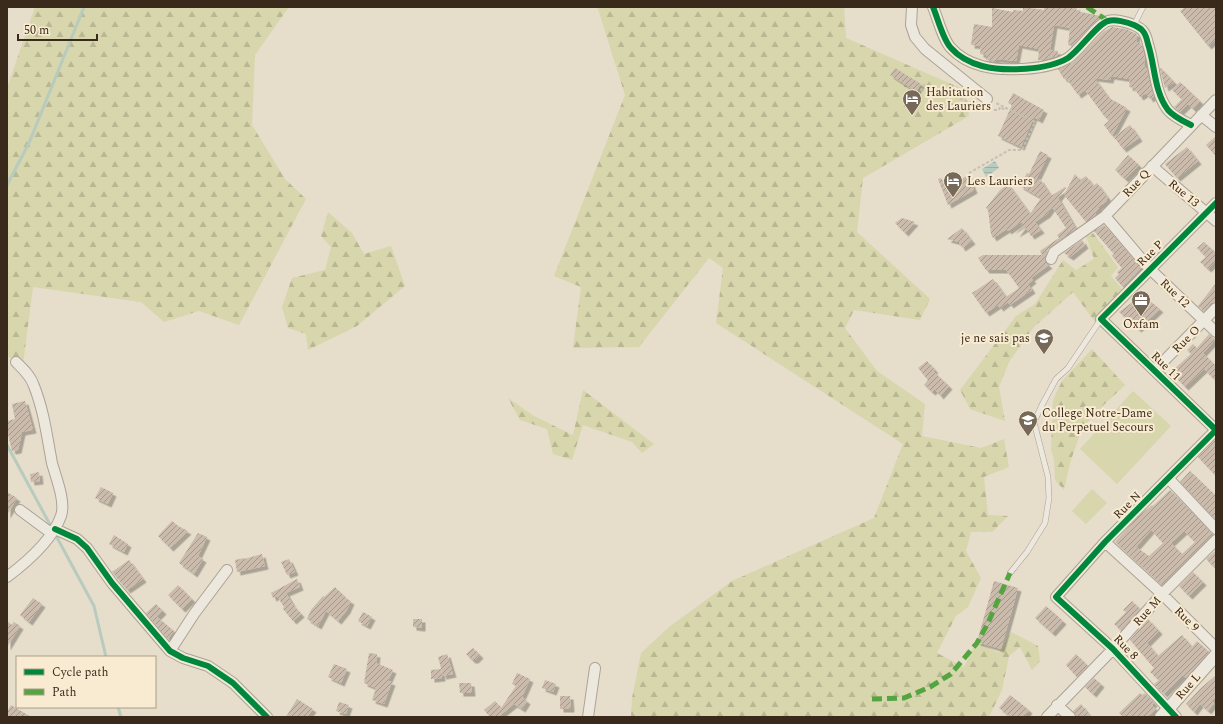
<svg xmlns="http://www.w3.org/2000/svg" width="1223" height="724" viewBox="0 0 1223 724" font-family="Spectral,serif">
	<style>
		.grass { fill: #d7d6ac }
		.forest { fill: url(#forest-firs) }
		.water { fill: url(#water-rules) }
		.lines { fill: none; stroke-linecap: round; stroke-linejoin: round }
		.stream { stroke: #b7cbbe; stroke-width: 3 }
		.building { fill: url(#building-hatch); fill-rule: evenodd; filter: url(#shadow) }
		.service-casing { stroke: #aba295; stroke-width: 6 }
		.minor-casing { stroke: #aba295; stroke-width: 12 }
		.tertiary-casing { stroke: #aba295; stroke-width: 14 }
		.path { stroke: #c6bfb5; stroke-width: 2; stroke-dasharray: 3 2; stroke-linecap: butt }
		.service { stroke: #ede8de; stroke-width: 5 }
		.minor { stroke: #ede8de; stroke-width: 10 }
		.tertiary { stroke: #ede8de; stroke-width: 12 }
		.quiet { stroke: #54a441; stroke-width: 5; stroke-dasharray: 10 5; stroke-linecap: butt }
		.cycleway-casing { stroke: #f8ebd1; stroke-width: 8 }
		.cycleway { stroke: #00873e; stroke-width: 6 }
		.labels { text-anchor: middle; stroke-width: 4; stroke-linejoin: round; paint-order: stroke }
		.poi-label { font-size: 12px; fill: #3a2a1c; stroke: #f8ebd1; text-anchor: start }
		.street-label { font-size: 12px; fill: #3a2a1c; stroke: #f8ebd1 }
	</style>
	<defs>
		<pattern id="forest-firs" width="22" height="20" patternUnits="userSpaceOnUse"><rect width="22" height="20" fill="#d7d6ac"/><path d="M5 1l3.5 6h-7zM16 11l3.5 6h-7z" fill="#b9b893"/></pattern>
		<pattern id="water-rules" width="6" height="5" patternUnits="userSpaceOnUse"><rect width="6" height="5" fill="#b7cbbe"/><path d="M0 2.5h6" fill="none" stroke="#9eaea3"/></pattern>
		<pattern id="building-hatch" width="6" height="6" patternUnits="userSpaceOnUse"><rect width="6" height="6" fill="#cabbac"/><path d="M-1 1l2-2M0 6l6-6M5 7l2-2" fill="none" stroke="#a5988b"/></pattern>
		<filter id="shadow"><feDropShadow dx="3.5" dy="3.5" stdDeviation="0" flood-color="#0004"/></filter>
	</defs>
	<rect width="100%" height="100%" fill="#e6ddcb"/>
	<path class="grass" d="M1133,391L1171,426L1117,484L1080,449Z
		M1092,489L1107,503L1086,524L1072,511Z"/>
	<path class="forest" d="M35,7H289L255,55L252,125L285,179L306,199L239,325L199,311L164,322L141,302L33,287L23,364L7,356V88Z
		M596,7H844L846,38L965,90L969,116L863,178L857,232L930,299L920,320L854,310L845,328L877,371L925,404L922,436L981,448L1004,439L1009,467L984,477L988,515L1008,516L992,532H971L966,551L981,578L968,607L956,616L937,653L964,667L976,642L999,653L1011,632L1038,646L1040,661L1032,670L1020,647L1009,656L1002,690L989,717H631L632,698L641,653L669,627L732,581L874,518L903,444L716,323L723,268L709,258L639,347L573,348L581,287L554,276L625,95L598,9Z
		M328,212L352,233L364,254L391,246L405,286L357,326L308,350L306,334L288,328L282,307L292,278L325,270L331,247L321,236Z
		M1093,233L1118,267L1111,276L1124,291L1095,322L1073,292L1034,327L1009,362L999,387L1005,421L970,409L960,390L1016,316L1035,304L1063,260L1076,270L1094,259L1086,236Z
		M1092,349L1125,385L1093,415L1081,431L1070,463L1064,490L1055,480L1054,459L1051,449L1053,400L1062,381Z
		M583,390L654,444L642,453L632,442L583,425L572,460L553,454L547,429L520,420L508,398L534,416L573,435Z"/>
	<path class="water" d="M995,161L999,168L986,177L982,169Z"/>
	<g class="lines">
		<path class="stream" d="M7,185L29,143L84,7
			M7,445L94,606L106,657
			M118,707L121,717"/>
	</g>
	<path class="building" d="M1023,7L1044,10V7H1077L1076,11L1100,16V18L1072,46L1068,45L1070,28L1054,25L1050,50L1058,51L1057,56L1043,60H1038L1039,49L1019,45L1016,61L996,59V62L986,60V55L980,54L981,46L971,45L974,24L992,27V8L1013,12V10L1023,11Z
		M1185,7H1216V39L1208,46L1180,11Z
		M1112,27L1126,29L1137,34L1136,42L1141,43L1145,58L1144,65L1147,70L1154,96L1150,99L1146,93L1140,97L1134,88L1129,87L1130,79L1111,76L1110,80L1094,78L1109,98L1127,108L1112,136L1104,125L1110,120L1105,117L1085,90L1078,95L1066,78L1064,79L1058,69L1072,63L1103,32Z
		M895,68L921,84L916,92L890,75Z
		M1161,68L1174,82L1165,88L1160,69Z
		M1180,82L1200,101L1193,109L1188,104L1180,112L1174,107L1182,99L1172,90Z
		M1013,93L1044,110L1039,120L1034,117L1021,147L998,136L1012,105L1008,103Z
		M1130,125L1139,138L1123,149L1114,137Z
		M1216,136V156L1206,145Z
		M1187,147L1198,161L1177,178L1165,164Z
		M1040,151L1048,155L1035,182L1040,179L1051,196L1065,187L1066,188L1058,198L1076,229L1048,249L1045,259L1046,263L1049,265L1031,278L1033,280L1028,284L1032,290L1010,305L1008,302L1000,308L998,305L986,313L972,293L993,279L1006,297L1019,288L1006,270H986L978,258L983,255H1042L1040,251L1059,238L1057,235L1066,228L1052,207L1047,214L1035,222L1041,230L1031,236L1026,228L1016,234L1023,224L1021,222L1008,231L1007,229L993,238L991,234L988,210L986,208L1000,190L1008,184L1030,214L1041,198L1020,186L1027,173L1029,174Z
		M1128,155L1139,165L1125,179L1115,170Z
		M1075,174L1080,180L1086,176L1093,186L1097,183L1108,198L1106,200L1107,201L1098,207L1099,209L1095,213L1096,214L1086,222L1064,195Z
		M968,175L974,190L948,205L938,179L941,178L947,187Z
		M902,218L915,222L905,233L895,223Z
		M1104,225L1141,268L1123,287L1115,278L1119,274L1117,272L1122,268L1112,256L1114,254L1094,231Z
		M962,228L972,241L962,248L959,242L947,239Z
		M1082,240L1085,245L1070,257L1064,253Z
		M1204,242L1216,253V260L1208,269L1200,262L1206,257L1197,248Z
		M1216,283V302L1211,303L1204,311L1198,306Z
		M1142,295L1160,309L1138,329L1119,312Z
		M1209,334L1215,340L1203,353L1216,366V381L1204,369L1185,387L1171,372L1191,354L1187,350L1193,344L1197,348Z
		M927,361L935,370L933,371L949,386L940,396L935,389L932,392L924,385L928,380L918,368Z
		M25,401L33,430L22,432L18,450L12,451L7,430V421L15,419L12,404Z
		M1216,439V476L1198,457Z
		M1190,471L1216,496V520L1180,482Z
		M39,472L40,481L31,482L30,474Z
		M101,487L113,493L108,504L95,498Z
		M1170,490L1213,534L1162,585L1115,542L1139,516L1152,505L1153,506ZM1151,530L1163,543L1149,556L1136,547ZM1184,531L1195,542L1182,554L1171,543Z
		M7,492L17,498L7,515Z
		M172,521L178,526L188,531L170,548L158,536Z
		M198,533L207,537L198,556L203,559L194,574L179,563Z
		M114,535L128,544L124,552L109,544Z
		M1215,551L1216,552V569L1206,559Z
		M262,554L265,566L237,572L235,560L244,558V559Z
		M289,559L295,572L287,575L281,562Z
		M129,560L143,579L127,590L112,572Z
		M1193,572L1203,582L1189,596L1179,586Z
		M297,579L300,587L286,593L293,605L301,614L293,621L283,609L284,607L277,596L273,598L271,593Z
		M994,581L1018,588L1001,649L977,642Z
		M178,585L192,599L182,609L168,595Z
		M335,587L347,599L351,601L347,610L338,621L326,611L318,626L307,619L311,610L323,596L324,597Z
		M33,598L42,604L29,622L20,615Z
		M1132,601L1140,609L1121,630L1114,624L1126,612L1123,610Z
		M156,604L163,611L157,617L174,631L168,639L146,613Z
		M1046,606L1063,621L1052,633L1035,618Z
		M363,612L372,617L367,626L358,621Z
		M413,619H422V628L413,627Z
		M1148,619L1159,631L1147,643L1158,656L1182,635L1192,647L1197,641L1209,652L1186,678L1183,675L1164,694L1154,684L1159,680L1150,672L1154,668L1130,640Z
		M7,621L12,625L14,622L20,626L7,647Z
		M473,648L480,655L475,660H472L466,654Z
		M369,653L377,654L376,663L393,670L388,681L392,682L384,704L372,700L376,688L364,683Z
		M447,654L453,674L443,676L438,657Z
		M1076,654L1088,666L1077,677L1066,665Z
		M334,664L347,669L341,683L328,677Z
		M441,669L442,678L431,679V670Z
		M517,673L530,679L522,697L527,701L522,709L514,704L498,717H490L484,710L495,701L501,708L516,686L512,684Z
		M1216,675V697L1211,701L1214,703L1208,711L1200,704L1194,712L1186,704L1201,688Z
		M1094,678L1101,684L1093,694L1085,687Z
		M545,680L556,684L553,692L542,688Z
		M459,683H471L472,693H460Z
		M1140,693L1142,695L1145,693L1154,703L1152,705L1156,709L1147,717H1123L1119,713Z
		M1010,695L1029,710L1024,717H1011L999,708Z
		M560,696H570L571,709H560Z
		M297,699L313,709L307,717H286Z
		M339,702L349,705L346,714L336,711Z
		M1081,704L1091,717H1076L1073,711Z
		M11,705L31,717H7V712Z"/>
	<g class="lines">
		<g class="service-casing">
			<path id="service" d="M1134,25L1143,7
				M1010,573L1027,552L1045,523L1049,498L1048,477L1034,422L1042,405L1056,379L1068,368L1101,319"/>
		</g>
		<g class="minor-casing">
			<path id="minor" d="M912,7L911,25L915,37L925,49L987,99
				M933,7C938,19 943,40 951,48C959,57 971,63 982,66C1005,72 1048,70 1068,58C1080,50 1097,24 1108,21C1115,19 1127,22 1134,25C1136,26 1140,28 1142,30C1145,33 1147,39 1148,44C1155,65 1154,92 1168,110C1174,117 1183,121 1191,125
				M1201,115L1216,127
				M1152,166L1216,221
				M1216,203L1101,319L1216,430
				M1105,216L1150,269L1216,332
				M1051,259L1054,252L1105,216L1216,100
				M1155,370L1216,308
				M1169,479L1216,529
				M20,510L51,533
				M55,529L77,539L87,548L112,583L170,651L183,658L208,666L233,683L267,717
				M1105,542L1162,594L1216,648
				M7,577C27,562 52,541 61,516C66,502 56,478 52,463C47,437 44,411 34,386C31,376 23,369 16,362
				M170,651L194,614L227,570
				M1057,705L1070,717
				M588,717L595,668
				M1047,717L1113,649L1162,594L1216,540
				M1176,717L1113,649L1056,597L1105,542L1216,430"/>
		</g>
		<g class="tertiary-casing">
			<path id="tertiary" d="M1161,717L1216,655"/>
		</g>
		<path class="path" d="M918,95L924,85L977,105
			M989,110H999L1000,107L1005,110L1006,108
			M969,173L1009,150H1022L1035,122L996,103"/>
		<use href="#service" class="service"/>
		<use href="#minor" class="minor"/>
		<use href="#tertiary" class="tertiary"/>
		<path class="quiet" d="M1087,7L1108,21
			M872,699L904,698L930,687L951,674L977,643L988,623L1010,573"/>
		<g class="cycleway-casing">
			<path id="cycleway" d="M933,7C938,19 943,40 951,48C959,57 971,63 982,66C1005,72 1048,70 1068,58C1080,50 1097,24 1108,21C1115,19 1127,22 1134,25C1136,26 1140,28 1142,30C1145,33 1147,39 1148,44C1155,65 1154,92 1168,110C1174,117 1183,121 1191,125
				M1216,203L1101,319L1216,430
				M55,529L77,539L87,548L112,583L170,651L183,658L208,666L233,683L267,717
				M1176,717L1113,649L1056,597L1105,542L1216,430"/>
		</g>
		<use href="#cycleway" class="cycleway"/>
	</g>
	<defs>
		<g id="hotel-pin" transform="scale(1)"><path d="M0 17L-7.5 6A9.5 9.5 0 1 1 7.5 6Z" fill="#766959" stroke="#f8ebd1"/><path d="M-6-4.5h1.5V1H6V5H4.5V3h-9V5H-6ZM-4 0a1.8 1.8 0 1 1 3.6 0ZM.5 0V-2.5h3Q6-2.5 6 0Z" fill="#fff"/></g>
		<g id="office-pin" transform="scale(1)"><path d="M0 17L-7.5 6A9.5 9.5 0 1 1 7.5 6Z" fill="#766959" stroke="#f8ebd1"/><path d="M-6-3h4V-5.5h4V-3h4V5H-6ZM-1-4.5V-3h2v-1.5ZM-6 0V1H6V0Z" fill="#fff"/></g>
		<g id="school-pin" transform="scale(1)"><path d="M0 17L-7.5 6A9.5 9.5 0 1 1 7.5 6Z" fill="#766959" stroke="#f8ebd1"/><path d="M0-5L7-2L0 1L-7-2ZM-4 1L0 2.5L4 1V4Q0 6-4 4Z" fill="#fff"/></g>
	</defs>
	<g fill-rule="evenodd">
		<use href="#hotel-pin" x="912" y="99"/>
		<use href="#hotel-pin" x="953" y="181"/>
		<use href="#office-pin" x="1141" y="300"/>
		<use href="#school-pin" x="1044" y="338"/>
		<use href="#school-pin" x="1028" y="420"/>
	</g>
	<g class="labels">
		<g class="poi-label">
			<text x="926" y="96">Habitation<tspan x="926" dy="14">des Lauriers</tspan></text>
			<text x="967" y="185">Les Lauriers</text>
			<text x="1141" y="328" text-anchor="middle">Oxfam</text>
			<text x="1030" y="342" text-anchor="end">je ne sais pas</text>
			<text x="1042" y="417">College Notre-Dame<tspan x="1042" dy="14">du Perpetuel Secours</tspan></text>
		</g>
		<g class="street-label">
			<text transform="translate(1136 183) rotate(-47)" y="4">Rue Q</text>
			<text transform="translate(1184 193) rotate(40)" y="4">Rue 13</text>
			<text transform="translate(1150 253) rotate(-45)" y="4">Rue P</text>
			<text transform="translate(1175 293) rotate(44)" y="4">Rue 12</text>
			<text transform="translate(1186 339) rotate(-45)" y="4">Rue O</text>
			<text transform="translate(1166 366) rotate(44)" y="4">Rue 11</text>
			<text transform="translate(1127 505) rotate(-45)" y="4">Rue N</text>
			<text transform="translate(1147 611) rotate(-48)" y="4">Rue M</text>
			<text transform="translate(1187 619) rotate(45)" y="4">Rue 9</text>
			<text transform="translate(1126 647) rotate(46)" y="4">Rue 8</text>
			<text transform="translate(1188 686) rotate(-49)" y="4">Rue L</text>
		</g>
	</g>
	<rect width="1223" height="724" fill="none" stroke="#3a2a1c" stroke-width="16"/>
	<rect x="16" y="656" width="140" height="52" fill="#f8ebd1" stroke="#ac9e89"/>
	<rect x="24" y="669" width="20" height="6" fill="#00873e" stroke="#ac9e89"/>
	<text x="52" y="676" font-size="12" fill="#3a2a1c">Cycle path</text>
	<rect x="24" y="689" width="20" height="6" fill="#54a441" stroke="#ac9e89"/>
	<text x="52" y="696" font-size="12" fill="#3a2a1c">Path</text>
	<path d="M18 34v6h79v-6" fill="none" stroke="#3a2a1c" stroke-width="2"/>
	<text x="24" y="34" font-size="12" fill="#3a2a1c" stroke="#f8ebd1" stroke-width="3" paint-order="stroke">50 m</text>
</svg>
